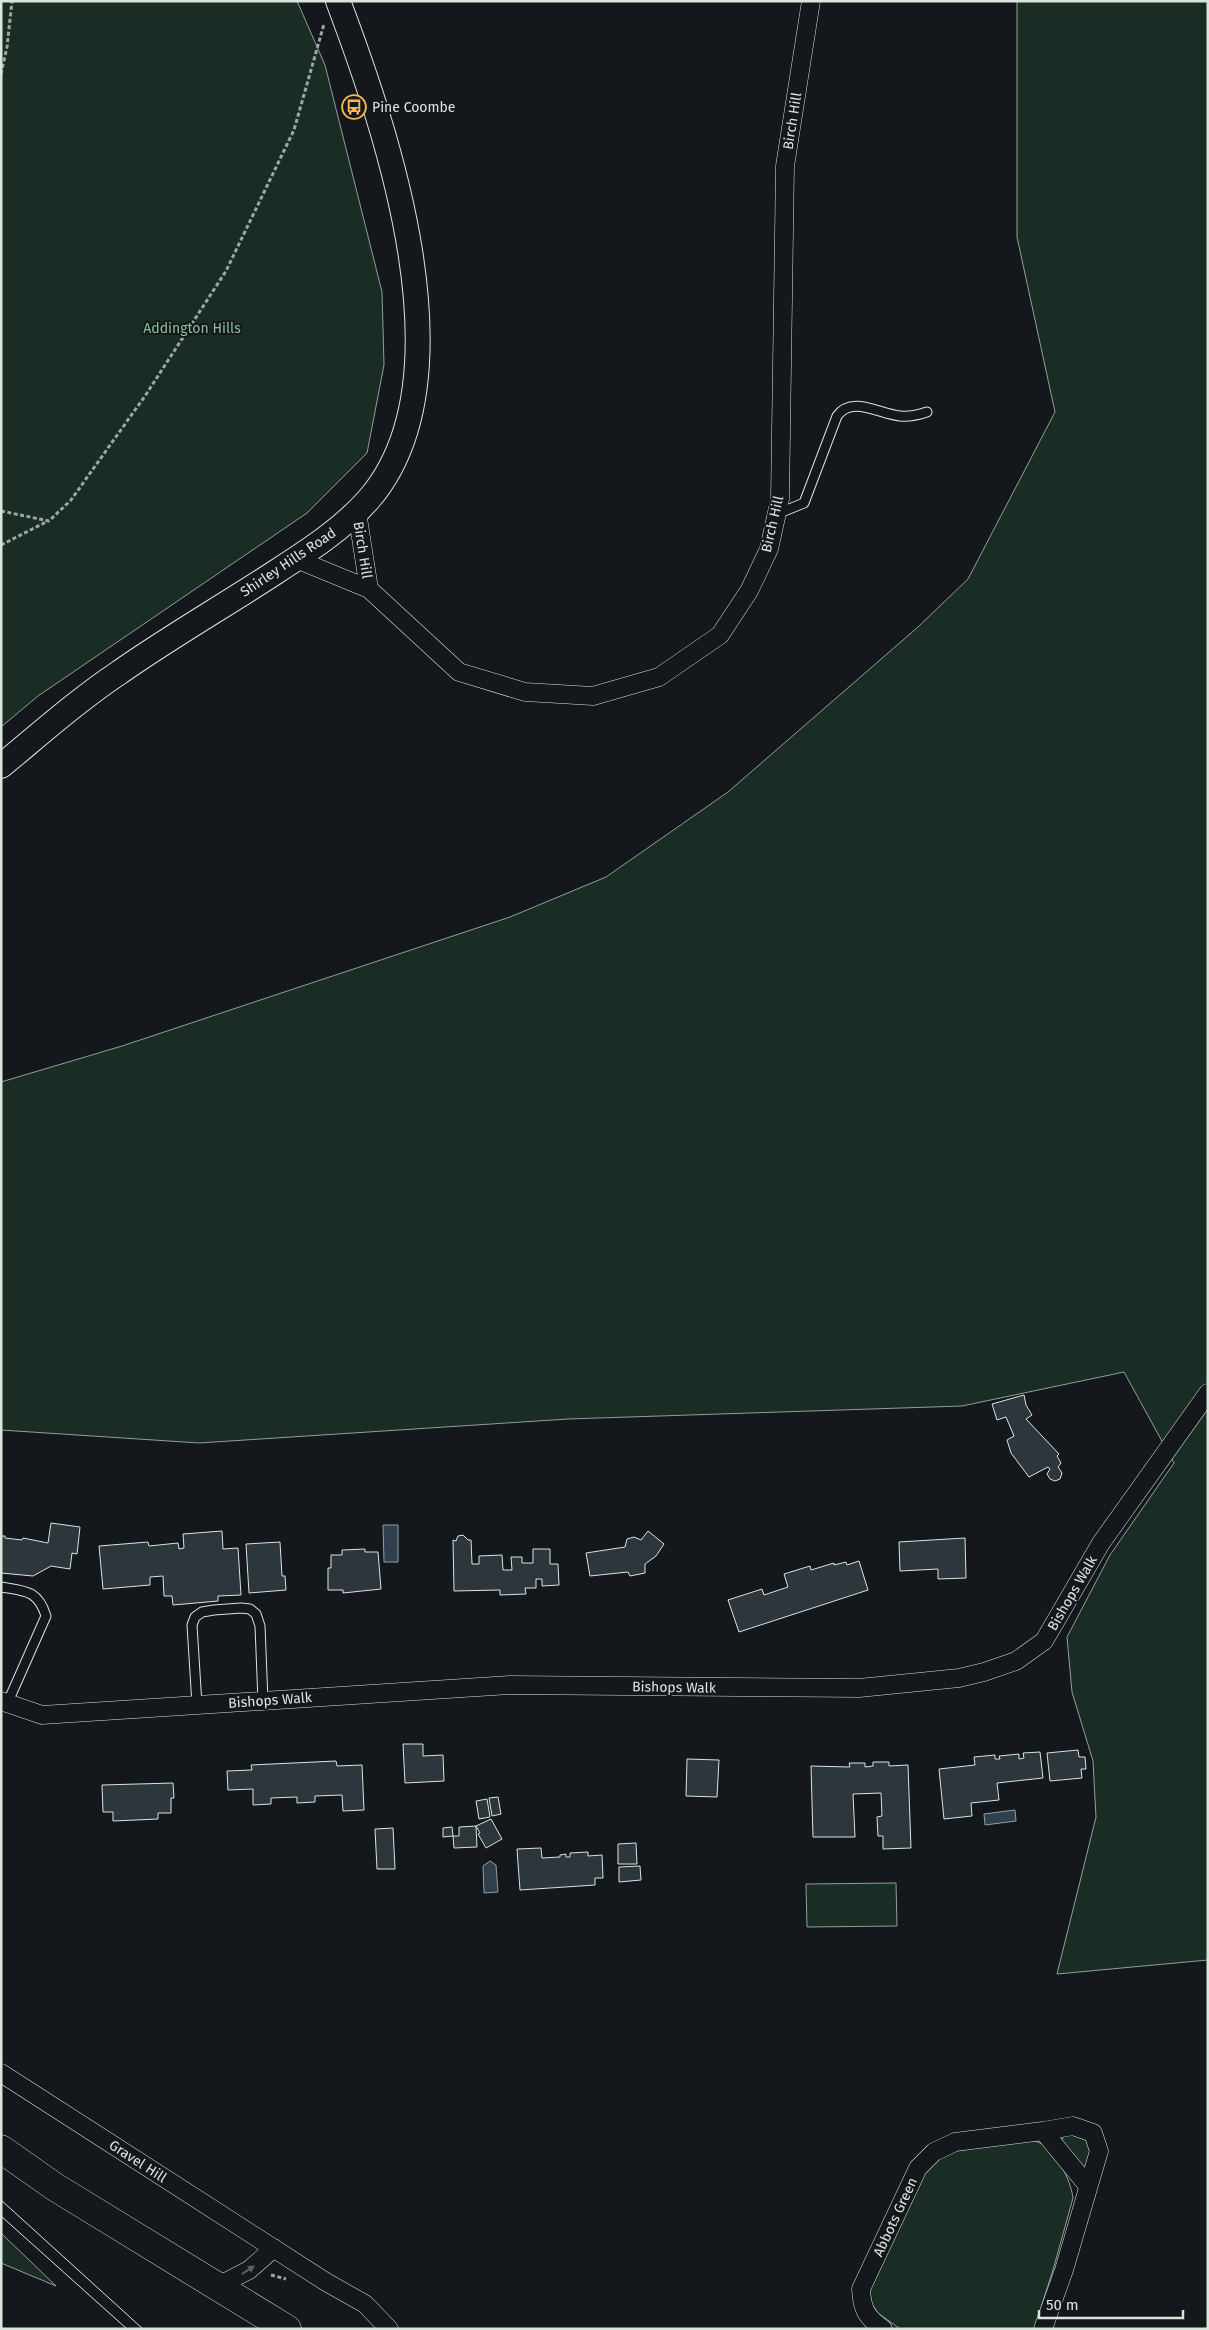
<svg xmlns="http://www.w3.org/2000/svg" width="1209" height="2330" viewBox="0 0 1209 2330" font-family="'Fira Sans',sans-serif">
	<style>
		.green { fill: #1a2d24; stroke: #939e99 }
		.water { fill: #2f3f4d; stroke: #939e99 }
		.building { fill: #2c363c; stroke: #d8e6dc }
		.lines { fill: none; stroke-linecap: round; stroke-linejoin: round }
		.lane-casing { stroke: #d8e6dc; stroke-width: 11 }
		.street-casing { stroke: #d8e6dc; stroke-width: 19 }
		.secondary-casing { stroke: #d8e6dc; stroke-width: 26 }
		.primary-casing { stroke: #d8e6dc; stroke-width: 29 }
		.path { stroke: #9da8a2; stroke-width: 3; stroke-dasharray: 4 2.5; stroke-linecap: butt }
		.lane { stroke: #14181c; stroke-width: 9 }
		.street { stroke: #14181c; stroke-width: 18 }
		.secondary { stroke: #14181c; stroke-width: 24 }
		.primary { stroke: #14181c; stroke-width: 28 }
		.tram { stroke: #d8e6dc; stroke-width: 1 }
		.oneway { fill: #59605f }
		.labels { text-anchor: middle; stroke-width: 4; stroke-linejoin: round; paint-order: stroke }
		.poi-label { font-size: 14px; fill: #d8e6dc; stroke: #14181c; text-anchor: start }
		.street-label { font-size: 14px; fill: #d8e6dc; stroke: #14181c }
		.park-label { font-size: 14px; fill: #8ac095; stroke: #14181c }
	</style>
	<rect width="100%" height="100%" fill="#14181c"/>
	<path class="green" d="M1,1H297L325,65L382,292L384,365L367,453L307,513L38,696L1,727Z
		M1017,1H1208V1960L1057,1974L1096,1817L1093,1761L1072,1692L1067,1637L1110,1555L1174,1463L1124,1372L962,1406L568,1419L199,1443L1,1430V1082L122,1046L510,917L606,877L728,792L918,627L968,579L1055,412L1017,237Z
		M896,1883L897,1926L807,1927L806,1884Z
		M1064,2133H1079C1090,2143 1094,2151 1089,2165L1084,2168L1062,2141Z
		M1022,2141C1027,2141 1034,2140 1038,2142C1056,2149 1071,2181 1073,2198L1053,2270L1034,2329H900L878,2313L871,2303L869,2289L925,2173L939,2159L956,2151Z
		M1,2233L56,2286L1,2263Z"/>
	<path class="water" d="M383,1525H398V1562H384Z
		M1015,1810L1016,1821L985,1825L984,1814Z
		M490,1861L496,1865L498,1892L484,1893L483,1866Z"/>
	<path class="building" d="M1024,1395L1026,1405L1032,1415L1026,1419L1059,1454L1057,1456L1061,1463L1058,1467L1062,1473L1060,1479L1055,1481L1050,1479L1047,1474L1050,1469L1048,1467L1029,1477L1011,1453L1007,1440L1014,1436L1006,1417L997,1420L992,1404Z
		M51,1523L80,1527L77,1554L72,1553L70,1569L51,1566L33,1576L1,1573V1536H5V1538L22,1540L23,1538L48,1543Z
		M222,1531L223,1549L238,1548L241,1595L218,1596V1601L173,1605L172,1596H164L163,1576L150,1577V1585L103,1589L99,1546L148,1542L149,1546L178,1543L179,1549L184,1548L183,1534Z
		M648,1531L664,1544L656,1556L645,1564V1573L630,1576L628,1572L590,1576L586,1553L625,1547L627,1539L634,1537L641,1540Z
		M463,1535L468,1540H471L472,1564H479V1556L502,1555L503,1570H512L511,1557H522V1563H533V1549H550V1564H558L559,1585L542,1586V1579H536V1588H525L526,1594L500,1595V1590L454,1591L453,1540L456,1541L458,1536Z
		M965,1538L966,1578L938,1579V1569L900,1571L899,1542Z
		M280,1542L282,1576H285L286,1590L249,1593L246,1544Z
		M365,1549V1552H378L381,1589L343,1593V1590H328V1568H331V1555H342V1550Z
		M859,1561L868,1590L739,1632L728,1600L762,1589L764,1595L788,1587L784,1574L810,1566L811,1570L834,1563V1565L846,1562L847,1565Z
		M403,1744H423V1756L443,1755L444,1781L405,1783Z
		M1078,1750L1079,1757H1085L1086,1769H1081L1082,1778L1050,1781L1047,1753Z
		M1040,1752L1043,1778L997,1783L999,1800L971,1803L972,1816L944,1819L939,1769L975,1765L974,1757L995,1755V1759H1000L999,1756L1019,1754V1759L1024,1758L1023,1753Z
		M687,1759L719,1760L717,1797L686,1796Z
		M336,1761L337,1766L362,1765L364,1810L343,1811L342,1795L315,1796V1802L297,1803V1797L271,1798V1804L253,1805V1789L228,1790L227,1771L252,1770L251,1765Z
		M873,1762H889V1766L908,1765L911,1848L883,1849V1836H878L877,1817L882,1816L881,1793L853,1794L855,1837H813L811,1766L850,1767L849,1763H865V1767L873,1766Z
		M173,1783L174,1798H171V1813H158V1819L113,1821V1812H103L102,1785Z
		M498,1797L501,1814L492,1816L489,1798Z
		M487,1799L490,1817L479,1819L476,1801Z
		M491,1819L502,1839L486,1848L478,1834L480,1833L476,1826Z
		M476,1826L477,1847L454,1848L453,1836H459V1827Z
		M452,1827L453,1836L443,1837V1828Z
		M393,1828L395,1869H377L375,1829Z
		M636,1843L637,1864H618V1844Z
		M541,1848L542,1858L560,1857V1855L566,1854V1857H570V1853L588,1852V1856L602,1855L603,1878H595V1885L520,1890L517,1849Z
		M640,1866L641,1880L619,1882V1867Z"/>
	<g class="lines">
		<g class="lane-casing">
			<path id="lane" d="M777,514L804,503L837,416C852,395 879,414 900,416C909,417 918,415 927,412
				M1,1587C25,1591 38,1590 46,1616L7,1704
				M197,1705L192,1625L195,1617L202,1612L214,1610L241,1608L250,1609L256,1614L260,1626L263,1701"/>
		</g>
		<g class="street-casing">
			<path id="street" d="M357,512L369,589
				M296,559L369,589L459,672L525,692L593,696L659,677L720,635L749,591L769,549L780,499L785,166L811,1
				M1,1701L42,1715L510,1685L859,1688L959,1678L984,1672L1016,1661L1044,1641L1101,1543L1208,1393
				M1,2073L326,2282L365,2304L389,2329
				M1043,2131L1073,2126L1093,2133L1099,2151L1064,2270L1043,2329
				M218,2286L249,2270L274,2248
				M883,2329C866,2317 862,2309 861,2289L918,2168L934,2152L955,2142L1043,2131L1088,2186"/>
		</g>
		<g class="secondary-casing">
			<path id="secondary" d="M1,766C40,734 78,700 120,672C167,639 217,610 265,579C302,555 340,532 369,499C472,379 387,131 338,1"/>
		</g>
		<g class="primary-casing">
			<path id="primary" d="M1,2149L55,2187L287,2329"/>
		</g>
		<path class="path" d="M1,74L7,47L12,1
			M1,511L49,521L71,500L145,396L226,271L294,130L324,24
			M1,545L48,521
			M271,2275L286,2279"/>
		<use href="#lane" class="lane"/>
		<use href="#street" class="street"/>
		<use href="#secondary" class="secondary"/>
		<use href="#primary" class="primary"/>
		<path class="tram" d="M1,2200L143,2329
			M1,2216L127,2329"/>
	</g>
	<defs><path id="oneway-solid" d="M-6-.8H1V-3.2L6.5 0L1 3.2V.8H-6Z" transform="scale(1.25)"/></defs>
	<use class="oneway" href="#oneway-solid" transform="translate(248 2270) rotate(-33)"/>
	<defs>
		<g id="bus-ring" transform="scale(1.25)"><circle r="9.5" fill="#14181c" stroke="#ffb74d" stroke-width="1.5"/><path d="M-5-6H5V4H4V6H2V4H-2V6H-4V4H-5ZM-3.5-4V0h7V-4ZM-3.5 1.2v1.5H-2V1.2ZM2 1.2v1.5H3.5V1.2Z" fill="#ffb74d"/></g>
	</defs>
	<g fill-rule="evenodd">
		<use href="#bus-ring" x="354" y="107"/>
	</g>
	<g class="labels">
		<g class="poi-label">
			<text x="372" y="112">Pine Coombe</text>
		</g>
		<g class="street-label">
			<text transform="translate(792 121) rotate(-81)" y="5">Birch Hill</text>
			<text transform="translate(772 524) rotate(-77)" y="5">Birch Hill</text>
			<text transform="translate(363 550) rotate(81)" y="5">Birch Hill</text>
			<text transform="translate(288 562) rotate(-34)" y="5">Shirley Hills Road</text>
			<text transform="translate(1072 1593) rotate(-60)" y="5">Bishops Walk</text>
			<text transform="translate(674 1687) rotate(1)" y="5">Bishops Walk</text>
			<text transform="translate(270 1700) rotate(-4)" y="5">Bishops Walk</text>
			<text transform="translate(138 2161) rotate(33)" y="5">Gravel Hill</text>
			<text transform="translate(895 2217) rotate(-65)" y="5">Abbots Green</text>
		</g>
		<g class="park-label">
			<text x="192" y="333">Addington Hills</text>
		</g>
	</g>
	<rect width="1209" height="2330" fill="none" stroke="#d8e6dc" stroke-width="5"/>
	<path d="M1039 2310v8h144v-8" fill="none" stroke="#d8e6dc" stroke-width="2.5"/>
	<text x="1046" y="2310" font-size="15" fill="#d8e6dc" stroke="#14181c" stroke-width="4" paint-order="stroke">50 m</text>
</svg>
